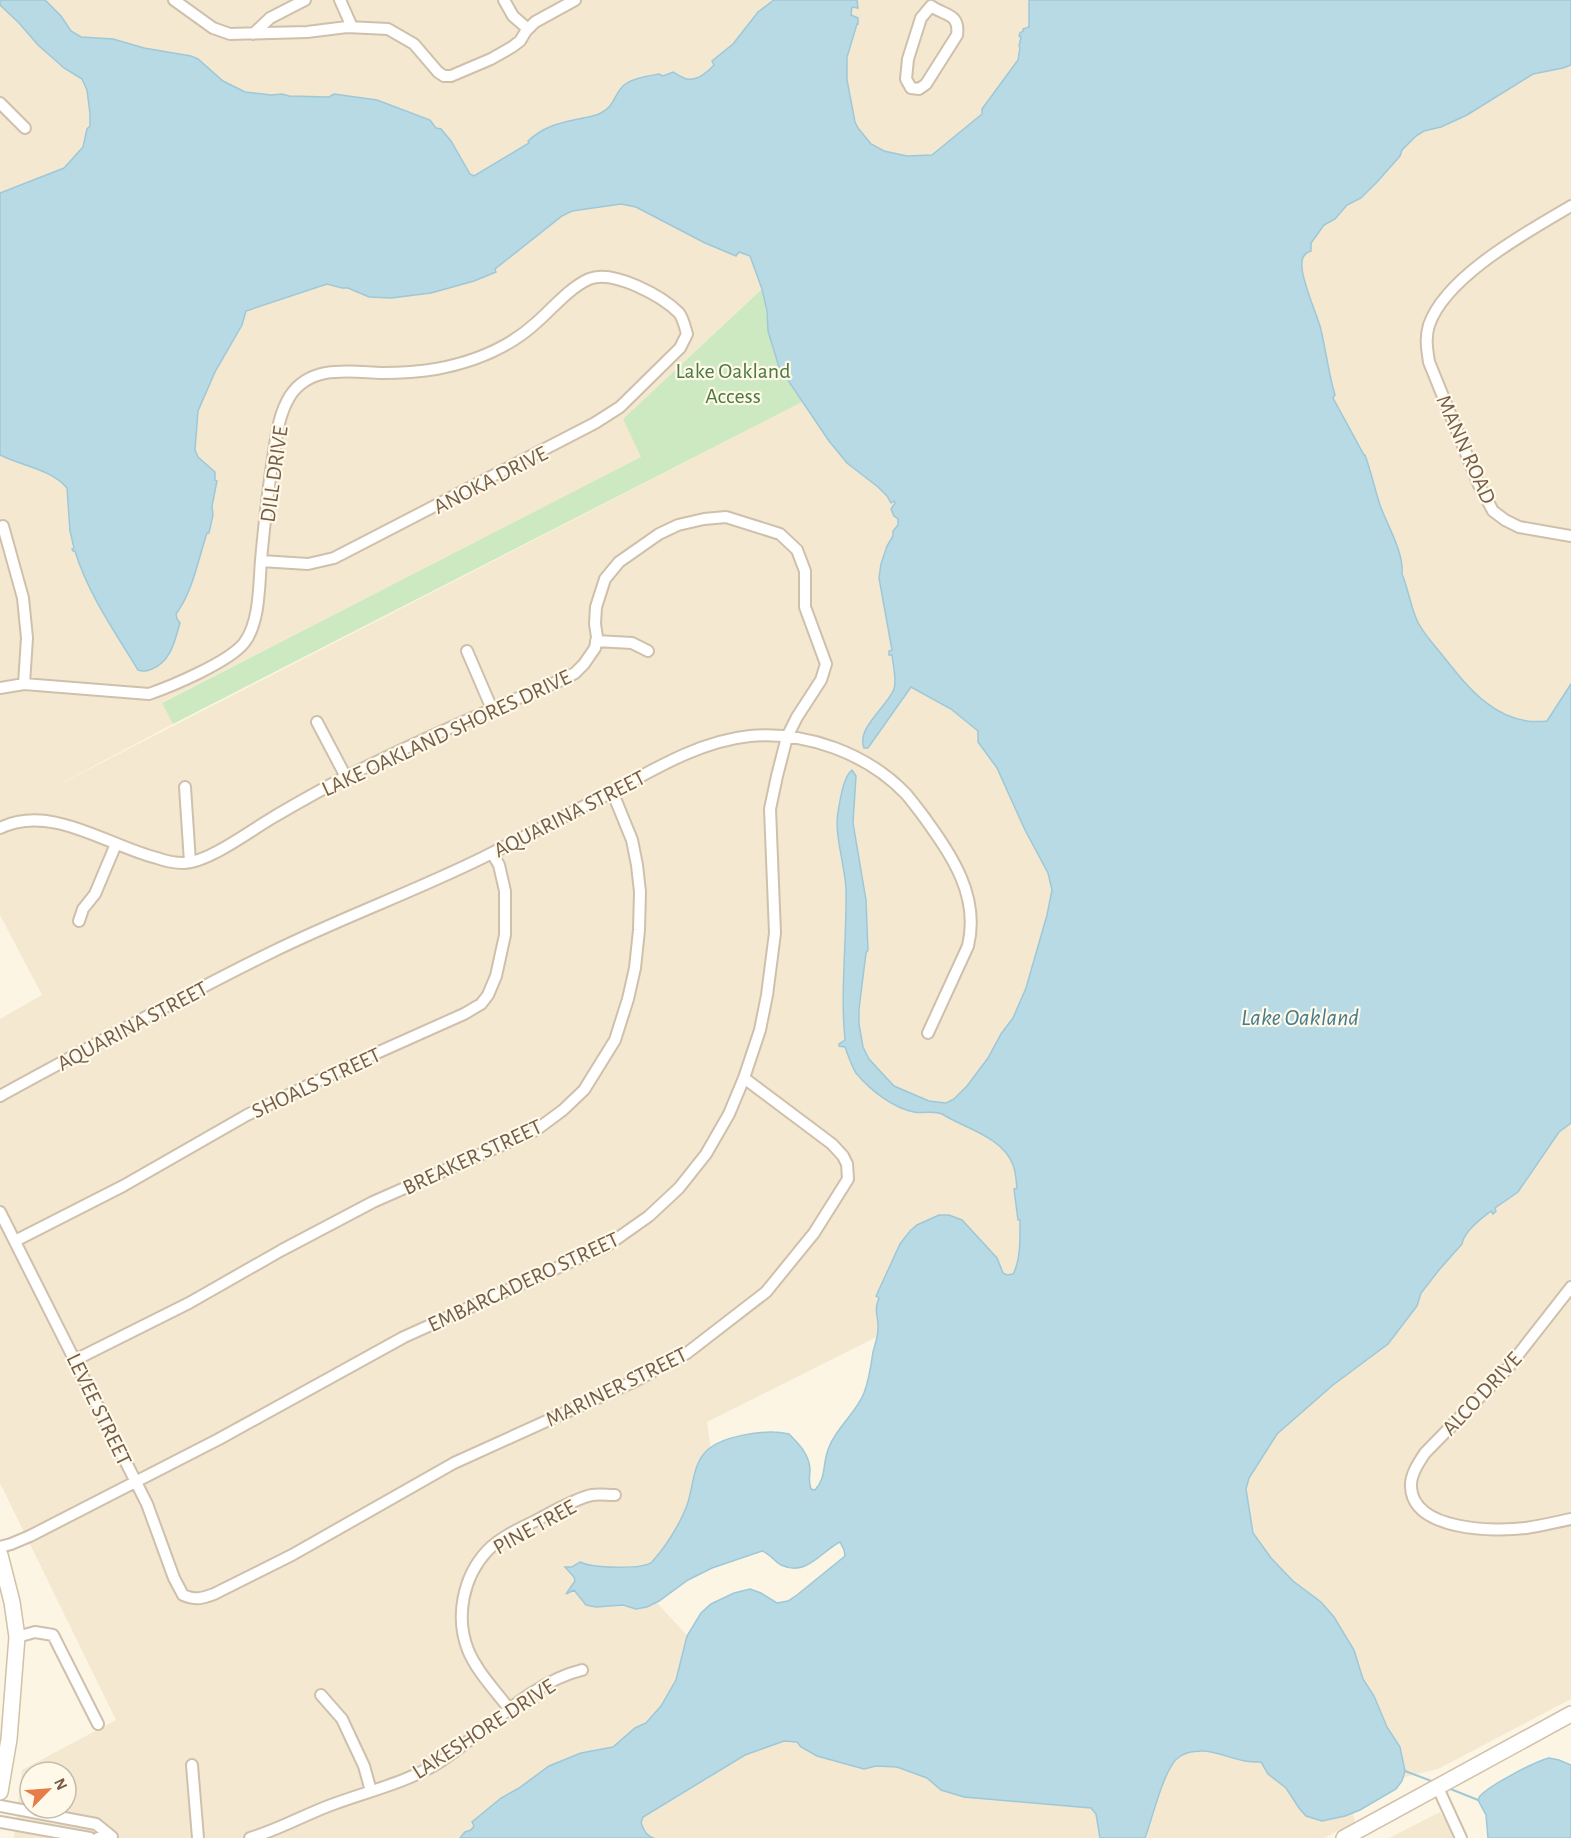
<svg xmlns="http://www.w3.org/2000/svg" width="1571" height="1838" viewBox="0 0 1571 1838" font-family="'Alegreya Sans',sans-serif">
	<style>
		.residential { fill: #f4e8d1; fill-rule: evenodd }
		.green { fill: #cde9c1 }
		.water { fill: #b7dae5; stroke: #9ec8d7; stroke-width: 1.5 }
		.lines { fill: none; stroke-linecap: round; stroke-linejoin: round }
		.stream { stroke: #9ec8d7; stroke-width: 2 }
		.street-casing { stroke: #cfc0ac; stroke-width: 14 }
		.secondary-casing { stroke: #d2c0a9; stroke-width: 18 }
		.street { stroke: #fff; stroke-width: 10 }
		.secondary { stroke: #fff; stroke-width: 15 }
		.labels { text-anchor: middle; stroke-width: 4.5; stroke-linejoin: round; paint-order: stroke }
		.park-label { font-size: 22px; fill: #4c7941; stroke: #fff9e9 }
		.street-label { font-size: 22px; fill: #745d49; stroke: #fff9e9 }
		.water-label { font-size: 24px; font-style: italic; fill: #467a8e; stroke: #fff9e9 }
	</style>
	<rect width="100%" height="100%" fill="#fcf5e3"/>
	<path class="residential" d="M0,0H1082L1092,38L827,267L762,289L623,419L642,457L163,702L173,724L39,795L802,402L837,387L1050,685L1083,1301L936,1307L707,1422L719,1503L646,1591L706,1656L1178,1506L1209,228L1571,0V1699L1438,1769L1348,1791L1355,1822L1324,1838H14L22,1770L116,1720L0,1483V1019L42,995L0,915ZM30,1772H66V1808H30Z
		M1440,1812L1457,1838H1389Z"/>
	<path class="green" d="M762,289C768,315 768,341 779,366C785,379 795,390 802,402L173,724L162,703L641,457L623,419Z"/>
	<path class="water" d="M0,0H45L61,16L71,31L81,37L113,39L144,48L191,56L198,59L223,81L245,92L271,95L282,94L289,96L329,97L334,94L377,100L430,120L436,128L441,129L451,141L470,174L474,176L529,143L528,141C545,125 561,123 583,118C589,117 595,116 601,113C615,106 614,94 624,85C633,78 648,76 659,74L663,76L673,72C677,74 682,78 687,79C697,81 708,72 714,65L712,61L733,44L758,12L774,0H857L858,8L852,7L851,15L858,18V24H857L847,57V80L855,122L858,128L871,144L884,151L907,156L932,155L982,114V109L1018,60L1020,48L1019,46L1021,37L1019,36L1020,33L1023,31V29L1029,27V0H1571V65L1563,68L1533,74L1467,115L1441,127L1424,131L1416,136L1402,150L1400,156L1377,182L1361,198L1347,205L1335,219L1324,225L1311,243V251C1303,253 1301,259 1302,268C1303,283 1315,310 1320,326C1326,349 1328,372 1335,395L1333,398L1364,455H1365C1371,471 1375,490 1380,505C1387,525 1404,552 1402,574C1408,588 1410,604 1416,618C1421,632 1434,644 1443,656C1469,689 1499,727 1547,721L1571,684V1123L1559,1132L1518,1192L1495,1208L1496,1211L1493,1214L1491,1211C1481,1219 1464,1231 1462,1244L1439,1270L1421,1293L1417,1306L1388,1344L1333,1385L1277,1434L1249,1478L1246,1489L1253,1533L1271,1558L1293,1581L1321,1602L1334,1617L1354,1650L1363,1679L1374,1696L1387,1727L1400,1747L1405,1771L1402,1781L1396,1789L1360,1810L1345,1816L1322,1821L1306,1816L1299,1808L1286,1788L1268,1774L1261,1762C1242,1763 1230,1756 1211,1752C1202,1750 1187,1751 1179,1757C1164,1767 1152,1820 1145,1838H1100L1096,1814L1091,1808L964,1797L941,1790L927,1778L897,1767L876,1766L864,1769L817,1756L801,1747L797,1742L784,1741L745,1755L643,1817L641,1823C644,1830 646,1836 654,1838H460L465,1832L471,1830L474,1826L472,1822L501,1798L519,1788L549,1766L581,1753L613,1747L635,1728L646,1723L661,1706L676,1680L687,1636L701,1613L711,1604L734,1593L750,1589L761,1593L777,1603L788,1601L797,1595L845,1556L844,1550L840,1542C820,1552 807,1577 781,1565C774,1561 770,1554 762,1551L712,1568L688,1580L659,1601L647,1607L636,1609L623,1605L596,1607L586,1605L574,1590L566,1594L575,1581L574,1577L565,1567H572L580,1562C592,1568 642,1570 652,1562C666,1546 678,1527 686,1508C693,1491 692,1469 703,1455C717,1435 767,1429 789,1434C799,1444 809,1454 810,1469C810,1476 808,1481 811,1489L815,1490C827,1477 822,1463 829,1447C837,1427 856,1413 864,1393C869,1380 871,1366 873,1352C875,1344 878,1337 878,1329C879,1315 873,1313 879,1298L876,1296L877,1294L900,1244L910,1231L917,1225L939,1215H949L962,1220L997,1258L1003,1273L1007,1275L1013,1274C1021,1260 1020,1237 1020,1220H1018L1014,1189L1017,1188C1016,1181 1016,1172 1013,1165C1003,1137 964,1128 942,1114C933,1110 924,1114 914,1112C893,1108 870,1090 856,1073C851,1065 848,1055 845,1047L839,1046V1044L845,1040C840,990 847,940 846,889C845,865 834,835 838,812C840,801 843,777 852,770L856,776L853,823L866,900L868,950L866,953L859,1009V1024L863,1047L869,1059L894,1086L929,1101L946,1103L954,1099L967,1086L988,1058L1001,1034L1013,1018L1026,988L1047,915L1052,890L1048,873L1025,830L997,768L978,742V731L951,709L911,687L868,748H864C856,728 887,707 894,689C897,681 893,665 892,655H889V651L892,650L879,578L881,564L887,546L893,536V531L898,525V519L894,516L891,509L895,503L894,501L891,503L887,496L878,487L847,463L829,441L779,367L768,331L767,311L762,289L750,256L739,252L736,256L705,243L636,207L621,204L572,211L562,216L495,269L496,272L474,281L431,293L391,298L369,297L348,288H342L327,284L246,311L242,325L215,372L198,411L195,450L198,457L215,472V480L217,481L212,506L213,515L209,533H207C198,560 193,591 176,614L177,619L180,623C175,639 172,661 152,669C146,671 144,672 138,670C115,632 88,594 75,551H73L72,549L74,548L70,531L67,488C51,469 21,466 0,455V193L64,168L83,147L87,129L90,126V114L87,90L82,79L64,68L38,45L19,23L0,5Z
		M1549,1758L1559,1760L1571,1765V1838H1488L1486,1815L1478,1800L1480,1796C1490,1785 1534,1762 1549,1758Z"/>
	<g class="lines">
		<path class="stream" d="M1405,1771L1434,1782
			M1448,1788L1478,1800"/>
		<g class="street-casing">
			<path id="street" d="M174,0L213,28L230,34L307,32L347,27L388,29L414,44L438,72L444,76H451L491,59L512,47L520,41L526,31L535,22L575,0
				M340,0L352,27
				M504,0L513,16L528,29
				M931,6C945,16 960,13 957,35L926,84L919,89L911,88L906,79L908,59L921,18Z
				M253,34L270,18L305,0
				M0,103L25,128
				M1571,206C1527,232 1446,276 1429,325C1425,338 1427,349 1429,362L1479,485L1493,511L1505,520L1519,527L1571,536
				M3,526L23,598L27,638L24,684
				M596,641L632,643L648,651
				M467,651L492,709
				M0,688L24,684L149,694C172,686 229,662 244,643C260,623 259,584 261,560C264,528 267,497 272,465C276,442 277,417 290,396C311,364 350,372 382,373C400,373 418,372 436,369C474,362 508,349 537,322C553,308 569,288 589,279C613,269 662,296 679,313C683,318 685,327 687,334L680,348L620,407L595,423L334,558L308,564L261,561
				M317,722L346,777
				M185,787L190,862
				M0,828C51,803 108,846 157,858C165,861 174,863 184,863C209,862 250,831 272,818C292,806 312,795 332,784C408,745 486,711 564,679L575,673L584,664L595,648L597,637L595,624L596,607L605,579L619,562L659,534L678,525L704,519L726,517L780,534L797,550L805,571V607L826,664L821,680L797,717L787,737L777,776L770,809L775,933L767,995L760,1030L744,1078L729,1114L706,1154L679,1188L649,1216L608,1245L404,1337L219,1439L30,1536L11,1544L0,1547
				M79,921L83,909L95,894L116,844
				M0,1096C90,1047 180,997 272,952C341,918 413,892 482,858C526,836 570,813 614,791C656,768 701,741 750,736C805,731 867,753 906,794C912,801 918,809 924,817C952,856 980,896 968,946L928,1033
				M0,1212L147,1504L174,1578L183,1595C195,1600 201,1599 214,1594L292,1555L454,1463L635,1381L687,1353L766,1292L814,1233L848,1179L847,1164L843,1156L832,1144L744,1078
				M15,1241L123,1186L247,1115L361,1060L464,1014L481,1004L488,995L496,976L505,935V891L499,865L492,853
				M1571,1287L1507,1369L1425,1453C1419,1462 1410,1475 1411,1487C1413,1531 1495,1532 1526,1528C1541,1526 1556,1522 1571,1519
				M75,1360L189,1303L282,1250L373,1202L536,1130L563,1110L584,1090L615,1040L628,999L635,968L639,930L640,892L637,865L632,840L612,791
				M17,1637L35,1632L53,1635L98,1724
				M321,1695L342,1719L364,1766L371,1791
				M510,1710C496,1691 477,1672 468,1650C455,1617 463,1577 487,1551C498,1539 518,1529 533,1522C549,1514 576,1498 592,1495C599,1494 607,1495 615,1495
				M192,1765L198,1838
				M1438,1788L1461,1838
				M0,1806L96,1824L112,1837L98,1838
				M0,1822L90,1838
				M250,1838C278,1830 304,1815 331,1805C368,1791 407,1783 441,1761C485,1732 531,1682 582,1670"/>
		</g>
		<g class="secondary-casing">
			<path id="secondary" d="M0,1555L12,1602L17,1637L9,1739L0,1792
				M1344,1838L1571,1714"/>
		</g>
		<use href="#street" class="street"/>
		<use href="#secondary" class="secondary"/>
	</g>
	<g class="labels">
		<g class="park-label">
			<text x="733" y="378">Lake Oakland<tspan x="733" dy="25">Access</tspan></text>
		</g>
		<g class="street-label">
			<text transform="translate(1467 449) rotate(66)" y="8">MANN ROAD</text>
			<text transform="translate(273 474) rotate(-82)" y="8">DILL DRIVE</text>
			<text transform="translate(490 479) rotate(-27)" y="8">ANOKA DRIVE</text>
			<text transform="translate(446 732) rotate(-25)" y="8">LAKE OAKLAND SHORES DRIVE</text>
			<text transform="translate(569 813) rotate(-27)" y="8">AQUARINA STREET</text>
			<text transform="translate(132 1025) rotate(-28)" y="8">AQUARINA STREET</text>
			<text transform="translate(316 1082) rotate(-25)" y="8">SHOALS STREET</text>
			<text transform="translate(472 1156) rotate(-25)" y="8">BREAKER STREET</text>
			<text transform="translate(523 1281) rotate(-25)" y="8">EMBARCADERO STREET</text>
			<text transform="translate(616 1386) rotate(-26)" y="8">MARINER STREET</text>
			<text transform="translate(1481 1393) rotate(-47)" y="8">ALCO DRIVE</text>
			<text transform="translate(100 1409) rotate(64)" y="8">LEVEE STREET</text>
			<text transform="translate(534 1526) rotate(-29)" y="8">PINE TREE</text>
			<text transform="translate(483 1728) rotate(-33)" y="8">LAKESHORE DRIVE</text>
		</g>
		<g class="water-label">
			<text x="1300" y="1025">Lake Oakland</text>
		</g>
	</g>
	<g transform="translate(48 1790) rotate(65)"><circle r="28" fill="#fff9e9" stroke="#c7bba9" stroke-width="1.5"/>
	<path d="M0-4.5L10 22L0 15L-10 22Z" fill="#e67c48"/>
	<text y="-9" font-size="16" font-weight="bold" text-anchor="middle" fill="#745d49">N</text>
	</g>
</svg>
